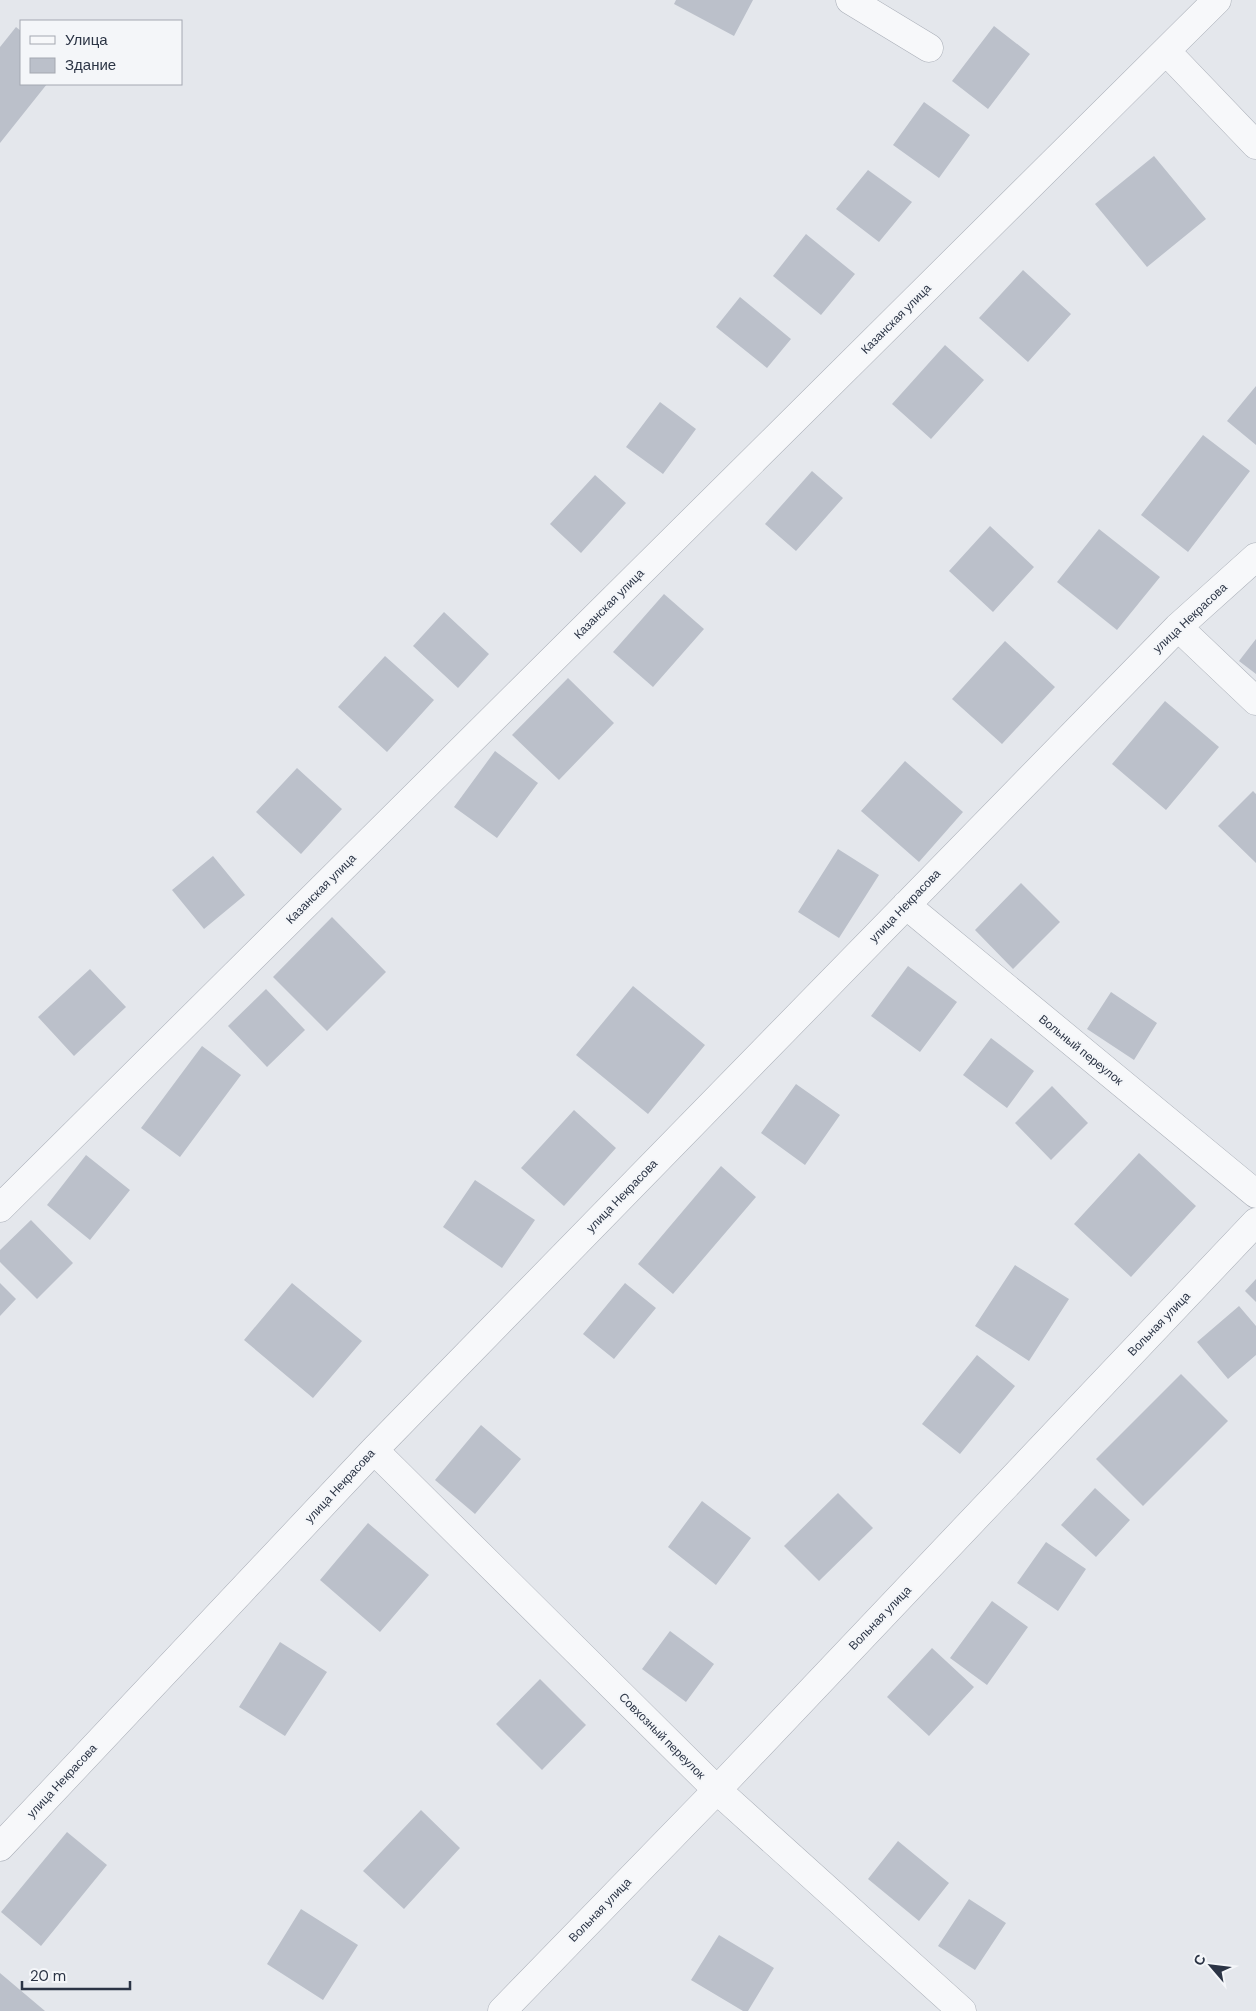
<svg xmlns="http://www.w3.org/2000/svg" width="1256" height="2011" viewBox="0 0 1256 2011" font-family="'DM Sans',sans-serif">
	<style>
		.building { fill: #bbc0ca }
		.lines { fill: none; stroke-linecap: round; stroke-linejoin: round }
		.minor-casing { stroke: #a9aeb7; stroke-width: 29 }
		.minor { stroke: #f7f8fa; stroke-width: 28 }
		.labels { text-anchor: middle; stroke-width: 4; stroke-linejoin: round; paint-order: stroke }
		.street-label { font-size: 12px; fill: #2b3445; stroke: #f4f6f9 }
	</style>
	<rect width="100%" height="100%" fill="#e4e7ec"/>
	<path class="building" d="M676,0H753L734,36L674,4Z
		M994,26L1030,54L988,109L952,81Z
		M16,27L21,31V84H47L0,143V47Z
		M924,102L970,135L939,178L893,145Z
		M1154,156L1206,219L1147,267L1095,204Z
		M868,170L912,202L879,242L836,209Z
		M806,234L855,274L821,315L773,276Z
		M1023,270L1071,314L1028,362L979,318Z
		M740,297L791,339L767,368L716,327Z
		M945,345L984,380L931,439L892,404Z
		M1256,386V445L1227,421Z
		M660,402L696,429L663,474L626,447Z
		M1203,435L1250,471L1188,552L1141,515Z
		M812,471L843,498L796,551L765,524Z
		M595,475L626,503L581,553L550,524Z
		M990,526L1034,567L993,612L949,571Z
		M1099,529L1160,577L1117,630L1057,582Z
		M664,594L704,629L653,687L613,652Z
		M444,612L489,654L458,688L413,646Z
		M1256,639V674L1239,661Z
		M1005,641L1055,687L1002,744L952,699Z
		M385,656L434,700L387,752L338,707Z
		M568,678L614,723L559,780L512,735Z
		M1165,701L1219,747L1166,810L1112,764Z
		M495,751L538,783L497,838L454,807Z
		M905,761L963,812L919,862L861,811Z
		M297,768L342,809L301,854L256,812Z
		M1253,791L1256,794V863L1218,826Z
		M838,849L879,875L839,938L798,912Z
		M213,856L245,895L204,929L172,890Z
		M1021,883L1060,922L1013,969L975,930Z
		M332,917L386,972L327,1031L273,977Z
		M908,966L957,1002L920,1052L871,1016Z
		M90,969L126,1007L74,1056L38,1017Z
		M633,986L705,1045L648,1114L576,1055Z
		M266,989L305,1030L267,1067L228,1026Z
		M1111,992L1157,1023L1134,1060L1087,1029Z
		M991,1038L1034,1071L1007,1108L963,1075Z
		M202,1046L241,1075L180,1157L141,1128Z
		M796,1084L840,1115L805,1165L761,1133Z
		M1052,1086L1088,1123L1051,1160L1015,1123Z
		M574,1110L616,1148L564,1206L521,1168Z
		M1139,1153L1196,1206L1131,1277L1074,1224Z
		M86,1155L130,1190L90,1240L47,1205Z
		M721,1166L756,1197L673,1294L638,1264Z
		M475,1180L535,1220L502,1268L443,1227Z
		M31,1220L73,1263L37,1299L0,1262V1250Z
		M1015,1265L1069,1299L1029,1361L975,1326Z
		M1256,1279V1302L1245,1291Z
		M0,1283L16,1299L0,1316Z
		M292,1283L362,1341L313,1398L244,1340Z
		M625,1283L656,1308L614,1359L583,1334Z
		M1239,1306L1256,1326V1355L1228,1379L1197,1342Z
		M977,1355L1015,1386L960,1454L922,1424Z
		M1181,1374L1228,1421L1143,1506L1096,1459Z
		M481,1425L521,1459L475,1514L435,1480Z
		M1095,1488L1130,1520L1096,1557L1061,1525Z
		M838,1493L873,1528L819,1581L784,1546Z
		M702,1501L751,1538L716,1585L668,1547Z
		M368,1523L429,1575L380,1632L320,1580Z
		M1046,1542L1086,1569L1058,1611L1017,1583Z
		M992,1601L1028,1627L987,1685L950,1658Z
		M670,1631L714,1664L686,1702L642,1669Z
		M280,1642L327,1672L285,1736L239,1707Z
		M932,1648L974,1687L929,1736L887,1697Z
		M540,1679L586,1725L542,1770L496,1724Z
		M421,1810L460,1848L404,1909L363,1871Z
		M67,1832L107,1865L41,1946L1,1912Z
		M898,1841L949,1883L919,1921L868,1879Z
		M969,1899L1006,1923L975,1970L938,1946Z
		M301,1909L358,1945L323,2000L267,1964Z
		M719,1935L774,1968L748,2011H743L691,1980Z
		M0,1973L45,2011H0Z"/>
	<g class="lines">
		<g class="minor-casing">
			<path id="minor" d="M850,0L929,48
				M1166,51L1256,145
				M1178,627L1256,701
				M906,905L1256,1194
				M0,1208L1217,0
				M374,1450L717,1790L962,2011
				M0,1847L374,1450L1178,627L1256,557
				M502,2011L717,1790L1256,1222"/>
		</g>
		<use href="#minor" class="minor"/>
	</g>
	<g class="labels">
		<g class="street-label">
			<text transform="translate(896 319) rotate(-45)" y="4">Казанская улица</text>
			<text transform="translate(609 604) rotate(-45)" y="4">Казанская улица</text>
			<text transform="translate(1190 618) rotate(-43)" y="4">улица Некрасова</text>
			<text transform="translate(321 889) rotate(-45)" y="4">Казанская улица</text>
			<text transform="translate(905 906) rotate(-46)" y="4">улица Некрасова</text>
			<text transform="translate(1081 1050) rotate(39)" y="4">Вольный переулок</text>
			<text transform="translate(622 1196) rotate(-46)" y="4">улица Некрасова</text>
			<text transform="translate(1159 1324) rotate(-46)" y="4">Вольная улица</text>
			<text transform="translate(340 1486) rotate(-47)" y="4">улица Некрасова</text>
			<text transform="translate(880 1618) rotate(-46)" y="4">Вольная улица</text>
			<text transform="translate(662 1736) rotate(45)" y="4">Совхозный переулок</text>
			<text transform="translate(62 1781) rotate(-47)" y="4">улица Некрасова</text>
			<text transform="translate(600 1910) rotate(-46)" y="4">Вольная улица</text>
		</g>
	</g>
	<rect x="20" y="20" width="162" height="65" fill="#f4f6f9" stroke="#a4a8b1"/>
	<rect x="30" y="36" width="25" height="8" fill="#f7f8fa" stroke="#a4a8b1"/>
	<text x="65" y="45" font-size="15" fill="#2b3445">Улица</text>
	<rect x="30" y="58" width="25" height="15" fill="#bbc0ca" stroke="#a4a8b1"/>
	<text x="65" y="70" font-size="15" fill="#2b3445">Здание</text>
	<g transform="translate(1211 1966) rotate(298)" stroke="#f4f6f9" stroke-width="4" paint-order="stroke">
	<path d="M0-4L9 19L0 12L-9 19Z" fill="#2b3445"/>
	<text y="-8" font-size="14" font-weight="bold" text-anchor="middle" fill="#2b3445">С</text>
	</g>
	<path d="M22 1981v8h108v-8" fill="none" stroke="#2b3445" stroke-width="2.5"/>
	<text x="30" y="1981" font-size="15" fill="#2b3445" stroke="#f4f6f9" stroke-width="4" paint-order="stroke">20 m</text>
</svg>
